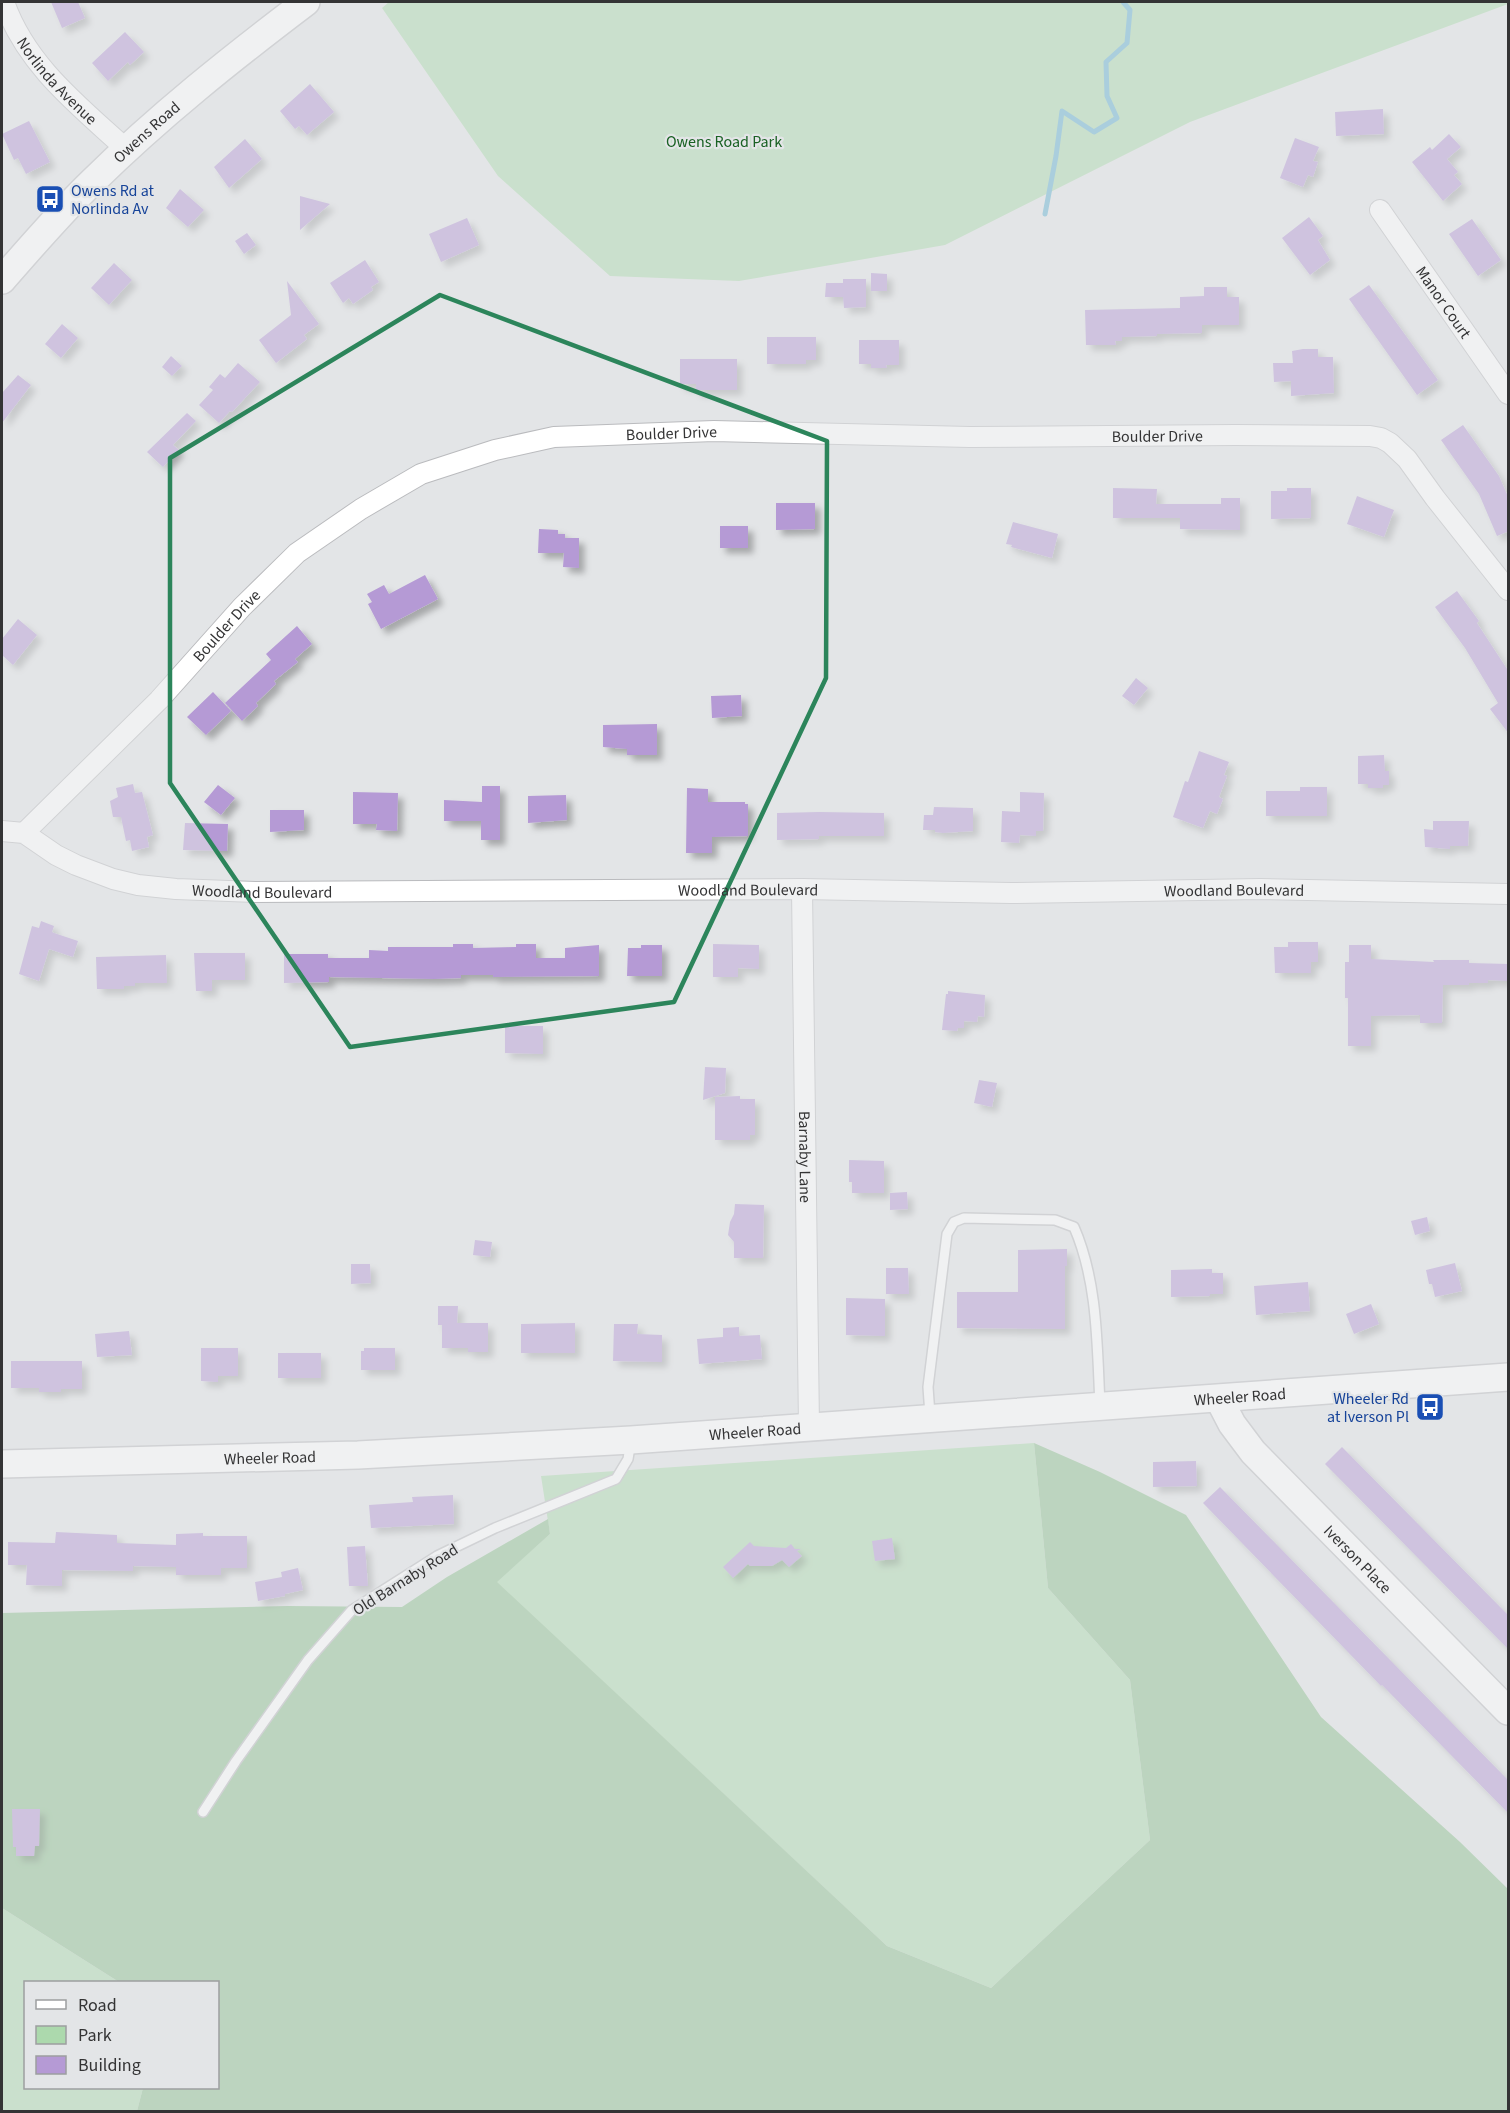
<svg xmlns="http://www.w3.org/2000/svg" width="1510" height="2113" viewBox="0 0 1510 2113" font-family="'Source Sans 3',sans-serif">
	<style>
		.green { fill: #acd9ad }
		.forest { fill: #8cbf8e }
		.lines { fill: none; stroke-linecap: round; stroke-linejoin: round }
		.stream { stroke: #64b2d0; stroke-width: 5 }
		.building { fill: #b59ad5; filter: url(#shadow) }
		.lane-casing { stroke: #babbbe; stroke-width: 12 }
		.street-casing { stroke: #babbbe; stroke-width: 22 }
		.secondary-casing { stroke: #babbbe; stroke-width: 30 }
		.lane { stroke: #fff; stroke-width: 9 }
		.street { stroke: #fff; stroke-width: 20 }
		.secondary { stroke: #fff; stroke-width: 27 }
		.marked { fill: none; stroke: #2c855b; stroke-width: 4.5; stroke-linejoin: round }
		.labels { text-anchor: middle; stroke-width: 4.5; stroke-linejoin: round; paint-order: stroke }
		.street-label { font-size: 16px; fill: #343435; stroke: #e3e5e7 }
		.park-label { font-size: 16px; fill: #196123; stroke: #e3e5e7 }
		.transit-label { font-size: 16px; fill: #164399; stroke: #e3e5e7; text-anchor: start }
	</style>
	<defs>
		<filter id="shadow"><feDropShadow dx="5.5" dy="5.5" stdDeviation="3" flood-color="#0004"/></filter>
	</defs>
	<rect width="100%" height="100%" fill="#e3e5e7"/>
	<path class="green" d="M389,2H1508V4L1190,122L945,245L739,281L610,276L498,176L382,8Z
		M1034,1443L1048,1588L1130,1680L1150,1840L991,1988L887,1946L496,1582L550,1534L541,1476Z
		M2,1908L119,1982H26V2088H143L137,2111H2Z"/>
	<path class="forest" d="M1034,1443L1100,1472L1186,1515L1321,1717L1460,1842L1508,1889V2111H137L143,2088H218V1982H119L2,1908V1613L288,1606L402,1607L447,1577L548,1519L550,1534L497,1582L887,1946L991,1988L1150,1840L1130,1680L1048,1588Z"/>
	<g class="lines">
		<path class="stream" d="M1045,214L1056,156L1062,111L1094,132L1117,118L1107,96L1106,62L1127,43L1130,10L1123,2"/>
	</g>
	<path class="building" d="M51,2H78L85,18L62,28Z
		M125,32L144,52L130,65L128,62L108,81L92,63Z
		M310,84L334,112L307,135L299,126L295,129L280,111Z
		M1383,109L1384,134L1336,136L1335,112Z
		M29,121L50,162L26,174L18,158L14,160L2,134Z
		M1449,134L1461,147L1447,159L1458,172L1454,175L1462,184L1443,201L1412,162L1430,147L1432,150Z
		M1295,138L1319,147L1313,161L1318,162L1313,177L1308,175L1303,187L1280,178Z
		M245,139L262,159L229,188L214,167Z
		M180,189L204,210L188,227L166,208Z
		M300,196L330,204L300,230Z
		M1309,217L1323,236L1318,240L1330,260L1310,275L1282,238Z
		M467,218L479,245L441,262L429,234Z
		M1472,219L1501,260L1478,276L1449,234Z
		M247,233L256,245L244,254L235,241Z
		M365,260L379,282L371,287L373,290L353,304L349,298L343,303L330,283Z
		M114,263L132,280L109,305L91,288Z
		M871,273L887,274V291H871Z
		M843,279H866V307L844,308L843,297H825L826,283H843Z
		M287,281L319,324L304,335L307,339L276,363L259,340L291,315Z
		M1369,285L1438,380L1417,395L1349,299Z
		M1204,287H1227V297H1239V325H1202V333L1157,334V336L1122,337V341H1115L1116,345H1086L1085,310L1180,308V297L1204,296Z
		M62,324L78,338L61,358L45,344Z
		M767,337H816V360H806V364H767Z
		M859,340H899V365H886L887,368H871V364H859Z
		M1303,349H1318V357H1333L1334,393L1291,396V381L1274,382L1273,363H1293L1292,351Z
		M171,356L182,366L172,376L162,367Z
		M680,359H737V390H696V384H680Z
		M238,363L260,382L232,412L230,411L219,423L199,405L213,390L209,387L220,374L225,378Z
		M18,375L31,385L2,423V393Z
		M187,413L196,421L173,445L179,450L163,467L147,452Z
		M1463,425L1499,476L1509,499V531L1497,536L1479,494L1441,440Z
		M1113,488L1157,489L1156,504H1221V498H1240V530L1180,529V518H1113Z
		M1287,488H1311V518L1271,519V491H1287Z
		M1357,496L1394,510L1384,537L1347,524Z
		M776,503H815V529L776,530Z
		M1013,522L1058,534L1052,558L1011,547L1012,545L1006,544Z
		M720,526H748V548H720Z
		M539,529L558,530V534H565V538H579V568L563,567L564,553H538Z
		M425,575L438,599L381,629L368,604L372,602L367,594L384,585L389,594Z
		M1457,591L1479,621L1477,623L1509,672V734L1490,709L1498,703L1465,648L1435,607Z
		M18,619L37,635L13,665L2,655V639Z
		M297,626L312,644L295,659L298,662L274,681L276,684L256,703L258,706L242,721L225,703L271,660L266,654Z
		M1136,678L1148,688L1134,705L1122,696Z
		M213,692L231,711L206,735L187,717Z
		M741,695L742,716L712,718L711,696Z
		M657,724V755H627V749L603,747V725Z
		M1199,751L1229,762L1224,775L1227,776L1219,797L1223,799L1217,814L1210,811L1203,828L1173,817L1185,781L1188,782Z
		M1384,755L1385,771H1389V785H1383V788H1368V784H1358V756Z
		M133,784L135,793L142,792L153,835L147,837L149,847L132,851L130,840L126,841L121,817H113L110,801L118,797L116,788Z
		M218,785L235,798L221,815L204,802Z
		M482,786H500V840H481V821H444V800L482,802Z
		M1300,787H1327V816H1266V791H1300Z
		M687,788L708,789V802H745V804H748V836L712,837V853H686Z
		M353,792L398,793L397,831L376,830L377,824H353Z
		M1020,792L1044,793L1043,831H1036V836L1020,835L1019,843L1001,842L1002,811L1020,812Z
		M566,795L567,820L528,823V796Z
		M934,807L973,808V831L943,833L935,832V830H923L924,815H933Z
		M270,810H304V830L270,832Z
		M819,812L884,813V836H819V839L777,840V813Z
		M1433,821H1469L1468,846H1450V849L1425,847L1424,829L1433,830Z
		M185,823L228,824L227,851L183,850Z
		M41,921L54,926L52,932L54,933L78,941L73,957L49,949L39,981L19,974L32,926L39,928Z
		M1288,942H1318V962H1311V973H1275L1274,947H1288Z
		M453,944H473V948L516,947V944H536V958H565V948L599,945V976L493,977V975H461V978L434,979L329,977V982L284,983V954H328V958H369V950L388,951V947H453Z
		M713,944L759,945V969L738,968V977H713Z
		M641,945H662V976H627L628,948H641Z
		M1349,945H1371V959L1434,962L1433,960H1469V963L1509,964V981L1488,980V983H1469V985H1443L1442,1023H1420V1015L1371,1016V1046H1348V998H1345V962H1349Z
		M194,953H245V980H212V991H196Z
		M166,955L167,983H135V986H124V989H97L96,957Z
		M948,991L985,995L984,1017L978,1016L977,1022L964,1021V1028H958L957,1031L942,1030L946,994H948Z
		M505,1026H543V1054L505,1053Z
		M705,1067L726,1068L725,1093L703,1100Z
		M979,1080L997,1083L992,1107L974,1103Z
		M740,1096V1099H755V1135H750V1140H715V1097Z
		M849,1160L884,1161V1193H852V1182H849Z
		M907,1192L908,1209L890,1210V1193Z
		M735,1204L764,1205L763,1258H734V1242L728,1235L730,1222L734,1214Z
		M1427,1217L1430,1231L1415,1235L1411,1221Z
		M475,1240L492,1242L490,1257L473,1255Z
		M1067,1249V1266H1065V1329L957,1328V1292H1018V1250Z
		M1455,1263L1462,1291L1435,1297L1432,1284H1429L1426,1270Z
		M351,1264H370L371,1283L351,1284Z
		M886,1268H908L909,1294H886Z
		M1212,1269V1273H1223V1294H1210V1296L1171,1297V1270Z
		M1308,1282L1310,1311L1256,1315L1254,1286Z
		M846,1298L885,1299V1336L846,1335Z
		M1371,1304L1379,1324L1354,1334L1346,1314Z
		M438,1306H458L457,1323H488V1352H468V1348H442V1325H438Z
		M575,1323V1353H521V1324Z
		M614,1324H638L637,1334L662,1335V1362L613,1361Z
		M739,1327V1336L760,1335L762,1359L699,1364L697,1339L723,1337V1328Z
		M129,1331L132,1355L97,1357L95,1334Z
		M201,1348H238V1376H218V1382L201,1381Z
		M364,1348H395V1370H361V1351H364Z
		M278,1353H321V1378H278Z
		M11,1361H82V1389H61V1392H39V1388H11Z
		M1342,1447L1509,1616V1650L1325,1464Z
		M1196,1461L1197,1486L1153,1487V1462Z
		M1220,1487L1509,1781V1814L1382,1685L1381,1686L1203,1503Z
		M453,1495L454,1524L371,1528L369,1505L413,1502L412,1497Z
		M56,1532L117,1535V1543L176,1545V1534L203,1533V1536H247V1568H221V1575H176V1567L133,1566V1571L62,1570V1586L26,1585L27,1565H8V1542L55,1543Z
		M892,1538L895,1559L875,1561L872,1541Z
		M750,1542L754,1546L786,1548L791,1544L795,1549H801L797,1551L802,1556L789,1567L782,1560L772,1566H750L748,1564L733,1578L723,1567Z
		M365,1546L368,1586H349L347,1547Z
		M298,1568L303,1590L285,1594V1596L258,1601L255,1582L282,1577L281,1572Z
		M12,1809H40L39,1846H35L34,1856H16V1847H13Z"/>
	<g class="lines">
		<g class="lane-casing">
			<path id="lane" d="M930,1415L928,1387L947,1234L954,1222L964,1218L1055,1220L1074,1227C1098,1282 1097,1346 1100,1405
				M203,1812L236,1761L308,1660L352,1610L437,1556L495,1528L616,1479L628,1459L631,1441"/>
		</g>
		<g class="street-casing">
			<g id="street">
				<path id="s1" d="M4,2C26,65 78,105 126,149"/>
				<path id="s2" d="M1380,210L1508,394"/>
				<path id="s3" d="M2,831L24,833L56,855L76,865L113,879L138,885L176,889L255,892L802,889L1011,893L1260,889L1508,894"/>
				<path id="s4" d="M24,833L159,700L242,607L297,553L361,509L421,474L495,450L554,437L714,431L970,437L1235,435L1370,436L1381,438L1390,443L1407,459L1435,498L1508,590"/>
				<path id="s5" d="M802,889L809,1427"/>
			</g>
		</g>
		<g class="secondary-casing">
			<g id="secondary">
				<path id="s6" d="M2,280C31,247 60,213 92,182C159,116 232,58 306,2"/>
				<path id="s7" d="M1219,1399L1232,1424L1253,1452L1508,1711"/>
				<path id="s8" d="M2,1464L358,1455L631,1440L1508,1377"/>
			</g>
		</g>
		<use href="#lane" class="lane"/>
		<use href="#street" class="street"/>
		<use href="#secondary" class="secondary"/>
	</g>
	<path d="M0 0H1510V2113H0ZM440,295L827,441L826,678L674,1002L350,1047L170,783V458Z" fill="#e3e5e7" fill-opacity=".55" fill-rule="evenodd"/>
	<path class="marked" d="M440,295L827,441L826,678L674,1002L350,1047L170,783V458Z"/>
	<defs>
		<g id="bus-square" transform="scale(1.5)"><rect x="-9" y="-9" width="18" height="18" rx="4" fill="#1a4fb4" stroke="#e3e5e7"/><path d="M-5-6H5V4H4V6H2V4H-2V6H-4V4H-5ZM-3.5-4V0h7V-4ZM-3.5 1.2v1.5H-2V1.2ZM2 1.2v1.5H3.5V1.2Z" fill="#fff"/></g>
	</defs>
	<g fill-rule="evenodd">
		<use href="#bus-square" x="50" y="199"/>
		<use href="#bus-square" x="1430" y="1407"/>
	</g>
	<g class="labels">
		<g class="street-label">
			<text dy="6" stroke="none"><textPath href="#s1" startOffset="96">Norlinda Avenue</textPath></text>
			<text dy="6" stroke="none"><textPath href="#s6" startOffset="207">Owens Road</textPath></text>
			<text dy="6" stroke="none"><textPath href="#s2" startOffset="112">Manor Court</textPath></text>
			<text dy="6" stroke="none"><textPath href="#s4" startOffset="794">Boulder Drive</textPath></text>
			<text dy="6" stroke="none"><textPath href="#s4" startOffset="1280">Boulder Drive</textPath></text>
			<text dy="6" stroke="none"><textPath href="#s4" startOffset="290">Boulder Drive</textPath></text>
			<text dy="6" stroke="none"><textPath href="#s3" startOffset="273">Woodland Boulevard</textPath></text>
			<text dy="6" stroke="none"><textPath href="#s3" startOffset="759">Woodland Boulevard</textPath></text>
			<text dy="6" stroke="none"><textPath href="#s3" startOffset="1245">Woodland Boulevard</textPath></text>
			<text dy="6" stroke="none"><textPath href="#s5" startOffset="268">Barnaby Lane</textPath></text>
			<text dy="6" stroke="none"><textPath href="#s8" startOffset="1240">Wheeler Road</textPath></text>
			<text dy="6" stroke="none"><textPath href="#s8" startOffset="754">Wheeler Road</textPath></text>
			<text dy="6" stroke="none"><textPath href="#s8" startOffset="268">Wheeler Road</textPath></text>
			<text dy="6" stroke="none"><textPath href="#s7" startOffset="213">Iverson Place</textPath></text>
			<text transform="translate(405 1579) rotate(-32)" y="6">Old Barnaby Road</text>
		</g>
		<g class="park-label">
			<text x="724" y="147">Owens Road Park</text>
		</g>
		<g class="transit-label">
			<text x="71" y="196">Owens Rd at<tspan x="71" dy="18">Norlinda Av</tspan></text>
			<text x="1409" y="1404" text-anchor="end">Wheeler Rd<tspan x="1409" dy="18">at Iverson Pl</tspan></text>
		</g>
	</g>
	<rect width="1510" height="2113" fill="none" stroke="#343435" stroke-width="6"/>
	<rect x="24" y="1981" width="195" height="108" fill="#e3e5e7" stroke="#9d9ea0" stroke-width="1.5"/>
	<rect x="36" y="2000" width="30" height="9" fill="#ffffff" stroke="#9d9ea0" stroke-width="1.5"/>
	<text x="78" y="2011" font-size="18" fill="#343435">Road</text>
	<rect x="36" y="2026" width="30" height="18" fill="#acd9ad" stroke="#9d9ea0" stroke-width="1.5"/>
	<text x="78" y="2041" font-size="18" fill="#343435">Park</text>
	<rect x="36" y="2056" width="30" height="18" fill="#b59ad5" stroke="#9d9ea0" stroke-width="1.5"/>
	<text x="78" y="2071" font-size="18" fill="#343435">Building</text>
</svg>
